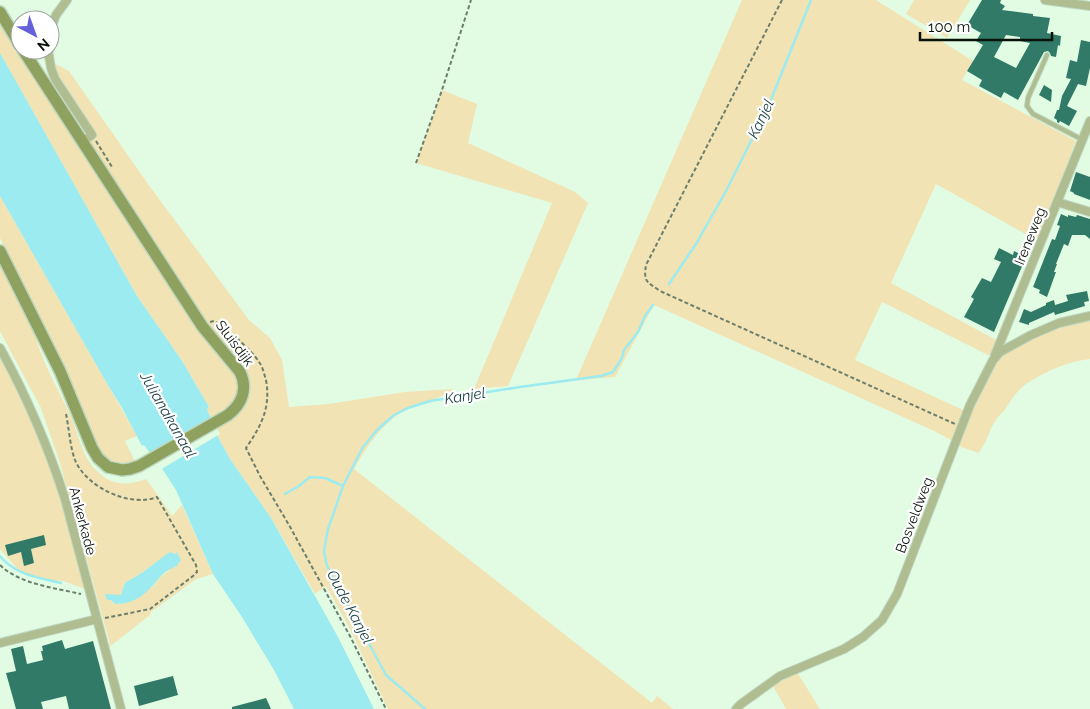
<svg xmlns="http://www.w3.org/2000/svg" width="1090" height="709" viewBox="0 0 1090 709" font-family="Raleway,sans-serif">
	<style>
		.green { fill: #f1e3b3; fill-rule: evenodd }
		.water { fill: #9bebf0 }
		.pier { fill: #e1fce3 }
		.lines { fill: none; stroke-linecap: round; stroke-linejoin: round }
		.stream { stroke: #9bebf0; stroke-width: 2.5 }
		.building { fill: #317a68; fill-rule: evenodd }
		.lane-casing { stroke: #bed7c0; stroke-width: 6 }
		.street-casing { stroke: #bed7c0; stroke-width: 10 }
		.secondary-casing { stroke: #bed7c0; stroke-width: 14 }
		.path { stroke: #6c7e6d; stroke-width: 2; stroke-dasharray: 4 2.5; stroke-linecap: butt }
		.lane { stroke: #b0bd91; stroke-width: 4 }
		.street { stroke: #b0bd91; stroke-width: 8 }
		.secondary { stroke: #8fa15e; stroke-width: 11 }
		.labels { text-anchor: middle; stroke-width: 4.5; stroke-linejoin: round; paint-order: stroke }
		.street-label { font-size: 14px; fill: #081209; stroke: #fff }
		.water-label { font-size: 15px; font-style: italic; fill: #193f41; stroke: #fff }
	</style>
	<rect width="100%" height="100%" fill="#e1fce3"/>
	<path class="green" d="M742,0H876L973,61L962,80L1076,141L1038,241L936,184L891,283L998,341L990,356L882,302L855,360L965,411L953,441L934,431L654,305L615,377L576,380Z
		M914,0H970L947,38L906,14Z
		M0,22L67,128L51,85L44,58L69,71L148,184L249,320L270,338L282,360L289,407L329,404L405,392L455,389C447,393 439,398 430,401C425,402 420,402 415,405C386,417 369,443 354,469L652,703L657,696L673,709H388L348,625L326,586L315,594L271,518L230,459L219,439L207,409L209,407L182,361L137,296L0,53Z
		M442,90L477,104L468,143L575,192L588,203L508,386L474,389L552,203L416,163Z
		M0,196L137,436L125,441L135,462L121,466L107,459L101,453L56,349L0,238Z
		M0,257C8,273 17,289 24,305C31,322 36,341 43,358C51,378 62,397 71,417C79,435 82,457 97,471C112,486 127,486 146,479L157,494L172,516L182,505L213,574L196,579L151,612L150,615L108,648L110,644L59,460L41,408L0,331ZM170,553L175,554L177,553L169,571C162,574 159,579 154,585C151,588 148,589 145,592C136,600 127,604 115,604L111,600L121,595L124,585L126,582C142,574 155,562 170,553Z
		M1090,320V359C1068,361 1044,372 1026,384C1016,391 1010,402 1004,411C1001,414 998,416 996,420C988,430 988,443 978,453L959,446L975,405L994,365L999,358L1008,351L1021,343L1055,328Z
		M0,352L29,406L62,499L85,589L63,581L43,580L21,573L0,549Z
		M797,672L820,709H786L773,686Z"/>
	<path class="water" d="M0,53L137,296L182,361L209,407L207,409L219,439L230,459L271,518L338,637L374,709H294L274,670L242,617L213,574L176,490L163,470L144,445L142,446L121,406L109,387L0,196Z
		M170,552L175,554L177,552L181,561L178,563V565C173,568 165,571 161,576C148,591 138,604 115,604L111,600H107L105,594L121,595L124,585L126,582C143,574 155,562 170,552Z"/>
	<path class="pier" d="M213,418L220,434L160,470L147,454Z"/>
	<g class="lines">
		<path class="stream" d="M669,284L696,244L726,191L768,107L811,0
			M285,494L299,486L310,477L325,478L343,486
			M0,556C15,575 40,578 61,583
			M425,709L386,675L327,566L324,551L328,529L343,486L363,447L377,430L394,415L408,408L430,401L520,387L601,376L613,372L622,358L624,350L638,332L645,316L653,305"/>
	</g>
	<path class="building" d="M982,0H1001L1000,3L1005,6L1002,10L1033,14V16L1050,18L1047,33L1061,36L1060,46L1058,45L1056,57L1051,56L1050,53L1048,51L1044,52L1018,100L1004,92L1001,98L979,86L982,80L967,71L983,45L976,41L981,33L967,25ZM1006,35L1020,37V41L1030,43L1016,68L994,57Z
		M1081,40L1090,42V68L1086,86L1078,84L1067,106L1077,111L1069,126L1060,121L1059,123L1057,122V120L1054,118L1057,110H1059L1062,96L1071,79L1066,78L1070,60L1077,62Z
		M1044,85L1052,90L1051,102L1039,95Z
		M1076,172L1090,177V200L1074,194V193L1070,191Z
		M1061,214L1068,217V215L1076,217L1077,215L1090,219V239L1085,235H1072L1068,246L1064,244L1056,264H1057L1054,272H1056L1047,297L1039,293L1040,290L1033,287L1052,239L1055,240L1060,226L1057,225Z
		M999,248L1013,255L1014,251L1026,257L994,332L964,317L974,299L971,297L982,278L991,282L1001,262L994,259Z
		M1087,291L1089,301L1084,302L1085,306L1055,315L1054,312L1029,323V325L1019,322L1024,309L1031,312L1046,305V303L1054,300L1055,305L1068,301L1066,295Z
		M44,535L46,545L31,549L34,563L24,566L21,552L8,556L5,545Z
		M62,640L65,649L93,641L111,709H69L66,696L41,702L43,709H16L6,673L16,671L11,649L23,646L27,664L43,660L41,651H43L42,646Z
		M173,676L178,695L139,706L134,686Z
		M266,698L271,709H232V707Z"/>
	<g class="lines">
		<g class="lane-casing">
			<path id="lane" d="M1047,55L1028,98L1027,106L1033,114L1083,140"/>
		</g>
		<g class="street-casing">
			<path id="street" d="M1045,0L1090,6
				M50,30L56,15L67,0
				M48,50L51,68L55,79L92,135L82,142
				M1057,202L1090,212
				M0,348C27,397 48,446 65,499L121,709
				M995,355L1090,121
				M0,643L97,619
				M736,709L741,704L780,676L844,649L863,637L882,620L897,594L970,405L993,360L1000,352L1031,335L1059,323L1090,316"/>
		</g>
		<g class="secondary-casing">
			<path id="secondary" d="M0,12L20,45
				M0,251L60,371L92,448L98,458L108,467L122,470L130,469L139,466L228,415C242,404 248,389 240,372L202,326L23,50"/>
		</g>
		<path class="path" d="M782,0L646,265C643,283 648,282 660,291L955,424
			M96,141L112,167
			M416,163L442,90L471,0
			M210,322L214,321C228,330 250,348 259,362C263,367 264,374 266,380C271,408 261,426 246,448L260,476L289,525L351,638L386,709
			M66,414C69,428 70,447 75,460C86,487 130,508 157,497L196,565L197,572L193,576L150,609L105,618
			M0,565C19,584 55,588 81,594"/>
		<use href="#lane" class="lane"/>
		<use href="#street" class="street"/>
		<use href="#secondary" class="secondary"/>
	</g>
	<g class="labels">
		<g class="street-label">
			<text transform="translate(1030 236) rotate(-68)" y="5">Ireneweg</text>
			<text transform="translate(235 343) rotate(53)" y="5">Sluisdijk</text>
			<text transform="translate(914 515) rotate(-69)" y="5">Bosveldweg</text>
			<text transform="translate(83 521) rotate(75)" y="5">Ankerkade</text>
		</g>
		<g class="water-label">
			<text transform="translate(761 119) rotate(-65)" y="5">Kanjel</text>
			<text transform="translate(465 396) rotate(-9)" y="5">Kanjel</text>
			<text transform="translate(168 415) rotate(60)" y="5">Julianakanaal</text>
			<text transform="translate(350 607) rotate(62)" y="5">Oude Kanjel</text>
		</g>
	</g>
	<g transform="translate(35 35) rotate(139)"><circle r="24" fill="#ffffff" stroke="#9ca09d"/>
	<path d="M0-4L9 19L0 12L-9 19Z" fill="#6661da"/>
	<text y="-8" font-size="14" font-weight="bold" text-anchor="middle" fill="#081209">N</text>
	</g>
	<path d="M920 32v8h132v-8" fill="none" stroke="#081209" stroke-width="2.5"/>
	<text x="928" y="32" font-size="15" fill="#081209" stroke="#ffffff" stroke-width="4" paint-order="stroke">100 m</text>
</svg>
